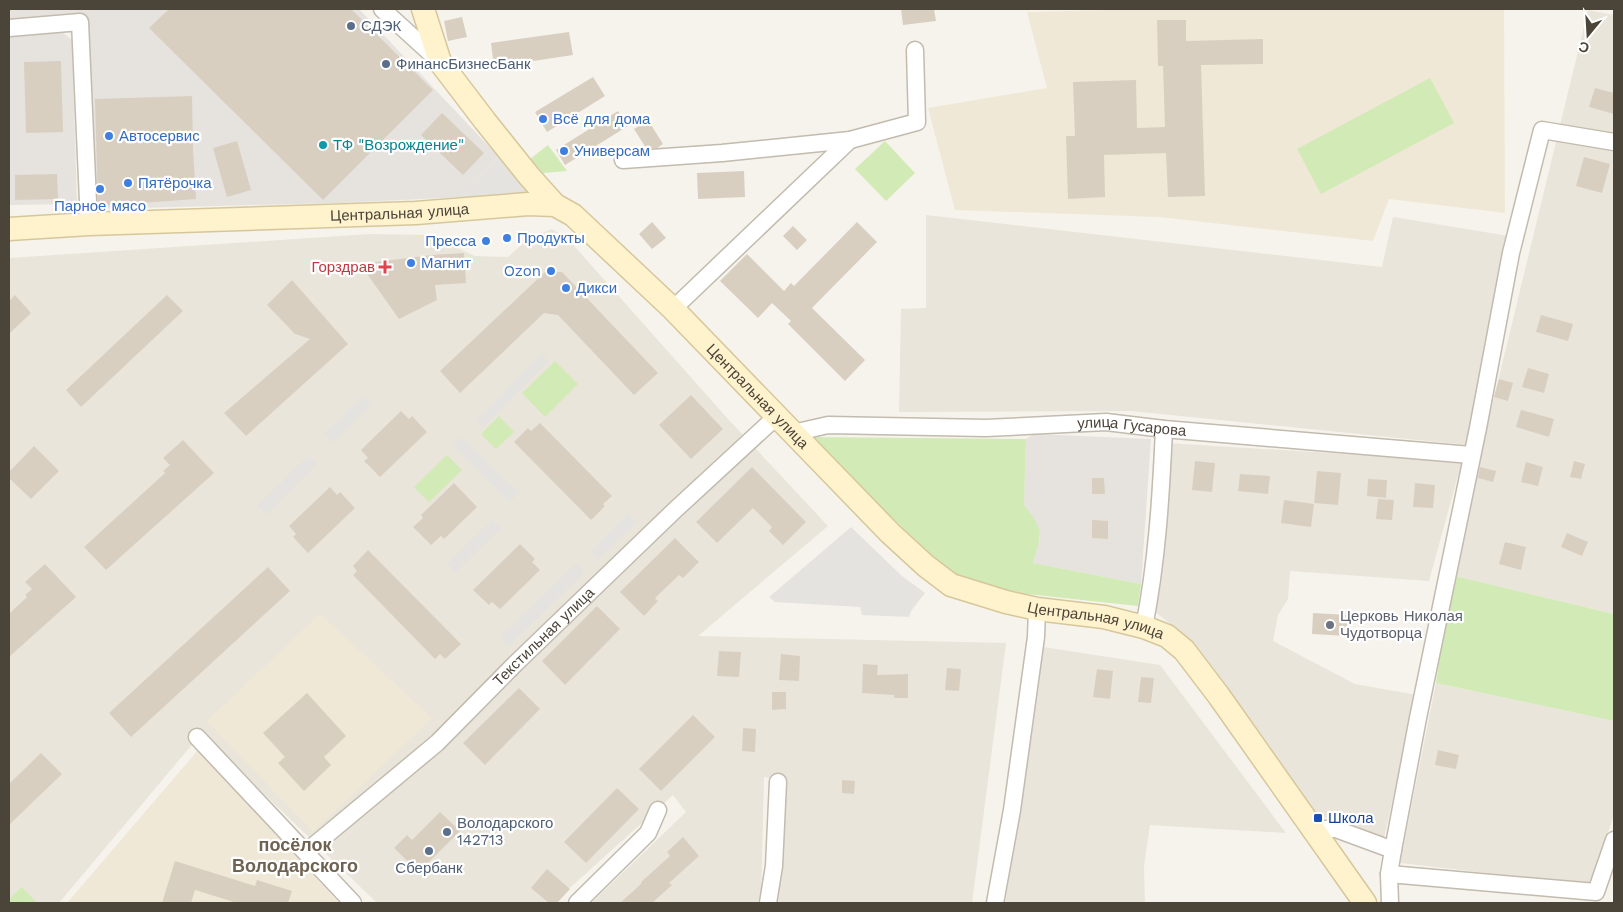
<svg xmlns="http://www.w3.org/2000/svg" width="1623" height="912" viewBox="0 0 1623 912" font-family="'Work Sans',sans-serif">
	<style>
		.residential { fill: #eae5da }
		.industrial { fill: #e6e2dd }
		.education { fill: #efe8d6 }
		.green { fill: #d2eab5 }
		.parking { fill: #e5e3e0 }
		.building { fill: #d8cfc1 }
		.lines { fill: none; stroke-linecap: round; stroke-linejoin: round }
		.street-casing { stroke: #c2bbae; stroke-width: 19 }
		.secondary-casing { stroke: #d6c79b; stroke-width: 25 }
		.street { stroke: #fff; stroke-width: 16 }
		.secondary { stroke: #fff3cd; stroke-width: 22 }
		.service-dot { fill: #5c6f8a; stroke: #fff; stroke-width: 2 }
		.shop-dot { fill: #3f7fe0; stroke: #fff; stroke-width: 2 }
		.culture-dot { fill: #0f9aa8; stroke: #fff; stroke-width: 2 }
		.health-dot { fill: #e0444e; stroke: #fff; stroke-width: 2 }
		.worship-dot { fill: #6b7280; stroke: #fff; stroke-width: 2 }
		.transit-dot { fill: #1a4fb4; stroke: #fff; stroke-width: 2 }
		.labels { text-anchor: middle; stroke-width: 4.5; stroke-linejoin: round; paint-order: stroke }
		.service-label { font-size: 15px; fill: #4e5e75; stroke: #fff; text-anchor: start }
		.shop-label { font-size: 15px; fill: #366cbe; stroke: #fff; text-anchor: start }
		.culture-label { font-size: 15px; fill: #0d838f; stroke: #fff; text-anchor: start }
		.street-label { font-size: 15px; fill: #4b4439; stroke: #fff }
		.health-label { font-size: 15px; fill: #be3a42; stroke: #fff; text-anchor: end }
		.worship-label { font-size: 15px; fill: #5b616d; stroke: #fff; text-anchor: start }
		.transit-label { font-size: 15px; fill: #164399; stroke: #fff; text-anchor: start }
		.quarter-label { font-size: 18px; font-weight: bold; fill: #6e6250; stroke: #fff }
	</style>
	<rect width="100%" height="100%" fill="#f6f3ec"/>
	<path class="residential" d="M1588,10L1614,15V614L1451,575Z
		M926,215L1382,267L1393,217L1515,237L1467,445L1131,411L899,412L901,309L926,308Z
		M552,229L568,239L728,419L828,526L698,636L1006,643L972,903H778L786,781L764,777L761,900L754,903H591L686,812L673,795L553,903H377L203,735L195,741L59,903H9V258L371,234L428,235L475,256L508,257L528,239Z
		M1166,443L1462,461L1429,581L1290,571L1288,599L1278,615L1273,641L1355,684L1417,695L1383,842L1317,814L1188,638L1149,607Z
		M1043,647L1160,665L1286,833L1150,825L1144,866L1145,903H1005Z
		M1436,683L1614,721V814L1591,885L1400,863Z"/>
	<path class="industrial" d="M9,9H359L498,156L463,197L339,203L95,209L89,37L84,16L9,19Z
		M62,32L72,40L77,204L9,205V36Z
		M1034,434L1151,439L1141,584L1033,563L1040,537L1024,505L1026,439Z"/>
	<path class="education" d="M1147,9H1504L1505,213L1389,199L1373,241L1159,217L955,210L928,108L1047,88L1027,12Z
		M320,614L432,718L313,832L207,721Z
		M198,750L339,903H67Z"/>
	<path class="green" d="M1430,78L1454,123L1321,194L1297,149Z
		M885,141L915,173L886,201L855,169Z
		M548,145L567,171L543,173L530,159Z
		M555,361L578,384L545,417L522,393Z
		M499,416L514,432L496,449L481,434Z
		M805,437L1026,439L1024,505C1044,530 1042,532 1033,563L1141,584L1138,606L1001,591L954,575Z
		M447,455L462,470L429,502L414,487Z
		M1451,575L1614,614V721L1436,683Z
		M22,887L37,903H9V899Z"/>
	<path class="parking" d="M498,156L532,198L463,197Z
		M541,354L549,361L483,428L476,421Z
		M363,396L371,405L333,443L324,434Z
		M462,437L519,493L510,502L453,446Z
		M309,455L317,464L266,515L257,506Z
		M628,513L637,522L598,560L590,551Z
		M492,520L501,528L456,572L447,564Z
		M851,527L902,576L925,593L911,611L909,617L862,615L860,607L775,602L769,597Z
		M576,563L585,572L509,646L500,637Z"/>
	<path class="building" d="M169,9H351L433,90L323,200L149,28Z
		M901,9H934L936,21L903,25Z
		M462,17L467,37L448,41L444,21Z
		M1157,20H1186V41L1263,39V64L1201,65L1205,196L1168,197L1166,153L1104,155L1105,197L1068,199L1066,136H1075L1073,82L1136,80L1137,128L1165,127L1163,66H1158Z
		M569,32L573,55L494,67L491,43Z
		M61,61L63,132L26,133L24,62Z
		M593,77L605,96L547,132L535,112Z
		M1595,88L1614,93V114L1589,107Z
		M192,96L193,150L196,199L98,206L95,99Z
		M618,111L628,126L565,165L556,150Z
		M442,113L484,153L463,175L421,135Z
		M648,120L663,144L657,148H646L634,129Z
		M237,141L251,190L227,197L213,148Z
		M1584,157L1610,164L1602,193L1576,186Z
		M744,171L745,197L698,199L697,173Z
		M57,174L58,199L15,200V175Z
		M652,222L666,238L652,249L639,234Z
		M857,222L877,242L812,308L865,360L845,381L788,324L791,321L772,303L758,318L720,281L747,254L784,291L791,283L794,286Z
		M793,226L807,240L797,250L783,236Z
		M464,253L466,283L435,285L437,300L399,319L360,264L432,255Z
		M545,272H562L658,373L634,395L558,315L544,313L460,393L440,371Z
		M292,280L348,344L246,436L224,413L310,339L295,334L267,305Z
		M15,295L31,313L9,334V301Z
		M167,295L183,311L81,407L66,390Z
		M1541,315L1573,324L1568,341L1536,332Z
		M1528,368L1549,374L1544,393L1522,387Z
		M1499,379L1513,383L1508,401L1494,397Z
		M691,395L723,429L691,459L659,425Z
		M1521,410L1554,419L1549,437L1516,427Z
		M401,411L409,419L412,416L427,432L380,477L364,461L368,458L361,450Z
		M540,423L612,496L603,504L605,506L591,520L514,442L528,428L531,431Z
		M183,440L214,473L106,570L84,547L165,473L163,471L170,465L163,458Z
		M34,446L59,471L31,499L9,478V472Z
		M1195,461L1215,463L1212,492L1192,490Z
		M1574,461L1585,464L1581,479L1570,477Z
		M1526,462L1543,467L1538,486L1521,482Z
		M752,467L806,522L783,545L769,531L772,527L753,508L717,543L696,522Z
		M1480,467L1496,471L1493,482L1478,478Z
		M1317,471L1341,473L1338,505L1314,503Z
		M1240,474L1270,476L1268,494L1238,491Z
		M1092,478H1104L1105,494H1092Z
		M1368,479L1387,480L1386,498L1367,496Z
		M454,483L477,507L444,539L441,536L431,545L413,527L423,518L421,515Z
		M1415,483L1435,485L1433,508L1413,507Z
		M330,487L337,495L340,492L355,508L308,553L293,537L296,534L289,526Z
		M1378,499L1394,500L1392,520L1376,519Z
		M1284,500L1314,504L1311,527L1281,523Z
		M1092,520L1108,521V539L1092,538Z
		M1567,533L1588,542L1582,556L1561,547Z
		M675,538L699,562L683,578L679,575L655,598L658,601L644,616L620,592Z
		M1505,542L1526,547L1521,570L1499,564Z
		M520,544L535,559L532,562L540,570L500,609L492,602L489,605L473,590Z
		M368,550L461,644L445,659L440,654L435,659L353,575L357,571L353,566Z
		M45,564L76,597L9,657V614L27,597L25,595L32,589L25,582Z
		M268,567L290,591L131,737L109,713Z
		M597,606L620,629L565,685L542,661Z
		M1313,613L1348,615L1347,636L1312,634Z
		M719,651L741,652L739,677L717,676Z
		M781,654L800,656L799,681L779,680Z
		M863,664L878,665L877,675L908,674V698H894V695L862,693Z
		M947,668L961,669L959,691L945,690Z
		M1097,669L1113,671L1110,699L1093,697Z
		M1141,677L1154,678L1151,703L1138,702Z
		M519,688L540,709L485,765L463,743Z
		M772,692H786V709L772,710Z
		M307,693L346,736L324,757L331,765L304,791L278,763L285,757L263,733Z
		M693,715L715,737L661,791L639,769Z
		M743,728L756,729L755,752L742,751Z
		M1438,750L1459,755L1456,769L1435,765Z
		M41,753L62,774L9,825V784Z
		M842,780L855,781L854,794L842,793Z
		M617,788L639,809L586,863L564,842Z
		M440,812L460,831L419,872L394,848L407,835L412,840Z
		M683,837L699,856L669,883L672,885L652,903H620L642,883L641,882L670,856L667,852Z
		M175,861L255,886L257,880L292,891L288,903H237L195,890L191,903H162Z
		M547,869L570,889L557,903H549L531,888Z"/>
	<g class="lines">
		<g class="street-casing">
			<g id="street">
				<path d="M382,9L438,60"/>
				<path d="M9,28L80,22L89,224"/>
				<path d="M623,160L722,153L850,140L917,122L915,50"/>
				<path d="M673,309L850,140"/>
				<path id="s1" d="M793,433L828,425L986,428L1106,422L1164,429L1471,455"/>
				<path d="M1144,627C1157,562 1161,496 1164,429"/>
				<path d="M197,737L353,903"/>
				<path d="M1312,829H1336L1393,850"/>
				<path id="s2" d="M306,852L437,743L515,664L675,510L777,416"/>
				<path d="M1389,874L1596,892L1614,840"/>
				<path d="M577,903L648,833L658,810"/>
				<path d="M768,903L774,866L778,782"/>
				<path d="M995,903L1012,810L1036,637L1037,609"/>
				<path d="M1390,903L1389,874L1393,850L1418,718L1478,428L1511,253L1542,130L1614,142"/>
			</g>
		</g>
		<g class="secondary-casing">
			<g id="secondary">
				<path d="M423,9L440,62L485,121L529,176L555,205"/>
				<path id="s3" d="M9,229L89,224L416,213L528,204L555,205L573,215L673,309L890,533L926,566L951,585L1006,602L1037,609L1104,617L1144,627L1167,636L1184,650L1219,696L1365,903"/>
			</g>
		</g>
		<use href="#street" class="street"/>
		<use href="#secondary" class="secondary"/>
	</g>
	<g class="service-dot">
		<circle cx="351" cy="26" r="5"/>
		<circle cx="386" cy="64" r="5"/>
		<circle cx="447" cy="832" r="5"/>
		<circle cx="429" cy="851" r="5"/>
	</g>
	<g class="shop-dot">
		<circle cx="543" cy="119" r="5"/>
		<circle cx="109" cy="136" r="5"/>
		<circle cx="564" cy="151" r="5"/>
		<circle cx="128" cy="183" r="5"/>
		<circle cx="100" cy="189" r="5"/>
		<circle cx="507" cy="238" r="5"/>
		<circle cx="486" cy="241" r="5"/>
		<circle cx="411" cy="263" r="5"/>
		<circle cx="551" cy="271" r="5"/>
		<circle cx="566" cy="288" r="5"/>
	</g>
	<circle class="culture-dot" cx="323" cy="145" r="5"/>
	<path class="health-dot" d="M382.5 259.5h5v5h5v5h-5v5h-5v-5h-5v-5h5z"/>
	<circle class="worship-dot" cx="1330" cy="625" r="5"/>
	<rect class="transit-dot" x="1313" y="813" width="10" height="10" rx="2.5"/>
	<g class="labels">
		<g class="service-label">
			<text x="361" y="31">СДЭК</text>
			<text x="396" y="69">ФинансБизнесБанк</text>
			<text x="457" y="828">Володарского<tspan x="457" dy="17">142713</tspan></text>
			<text x="429" y="873" text-anchor="middle">Сбербанк</text>
		</g>
		<g class="shop-label">
			<text x="553" y="124">Всё для дома</text>
			<text x="119" y="141">Автосервис</text>
			<text x="574" y="156">Универсам</text>
			<text x="138" y="188">Пятёрочка</text>
			<text x="100" y="211" text-anchor="middle">Парное мясо</text>
			<text x="517" y="243">Продукты</text>
			<text x="476" y="246" text-anchor="end">Пресса</text>
			<text x="421" y="268">Магнит</text>
			<text x="541" y="276" text-anchor="end">Ozon</text>
			<text x="576" y="293">Дикси</text>
		</g>
		<g class="culture-label">
			<text x="333" y="150">ТФ "Возрождение"</text>
		</g>
		<g class="street-label">
			<text dy="5" stroke="none"><textPath href="#s3" startOffset="391">Центральная улица</textPath></text>
			<text dy="5" stroke="none"><textPath href="#s3" startOffset="826">Центральная улица</textPath></text>
			<text dy="5" stroke="none"><textPath href="#s1" startOffset="340">улица Гусарова</textPath></text>
			<text dy="5" stroke="none"><textPath href="#s3" startOffset="1246">Центральная улица</textPath></text>
			<text dy="5" stroke="none"><textPath href="#s2" startOffset="321">Текстильная улица</textPath></text>
		</g>
		<g class="health-label">
			<text x="375" y="272">Горздрав</text>
		</g>
		<g class="worship-label">
			<text x="1340" y="621">Церковь Николая<tspan x="1340" dy="17">Чудотворца</tspan></text>
		</g>
		<g class="transit-label">
			<text x="1328" y="823">Школа</text>
		</g>
		<g class="quarter-label">
			<text x="295" y="851">посёлок<tspan x="295" dy="21">Володарского</tspan></text>
		</g>
	</g>
	<rect width="1623" height="912" fill="none" stroke="#4b4439" stroke-width="20"/>
	<g transform="translate(1588 35) rotate(198)" stroke="#ffffff" stroke-width="4" paint-order="stroke">
	<path d="M0-4L9 19L0 12L-9 19Z" fill="#4b4439"/>
	<text y="-8" font-size="14" font-weight="bold" text-anchor="middle" fill="#4b4439">С</text>
	</g>
</svg>
